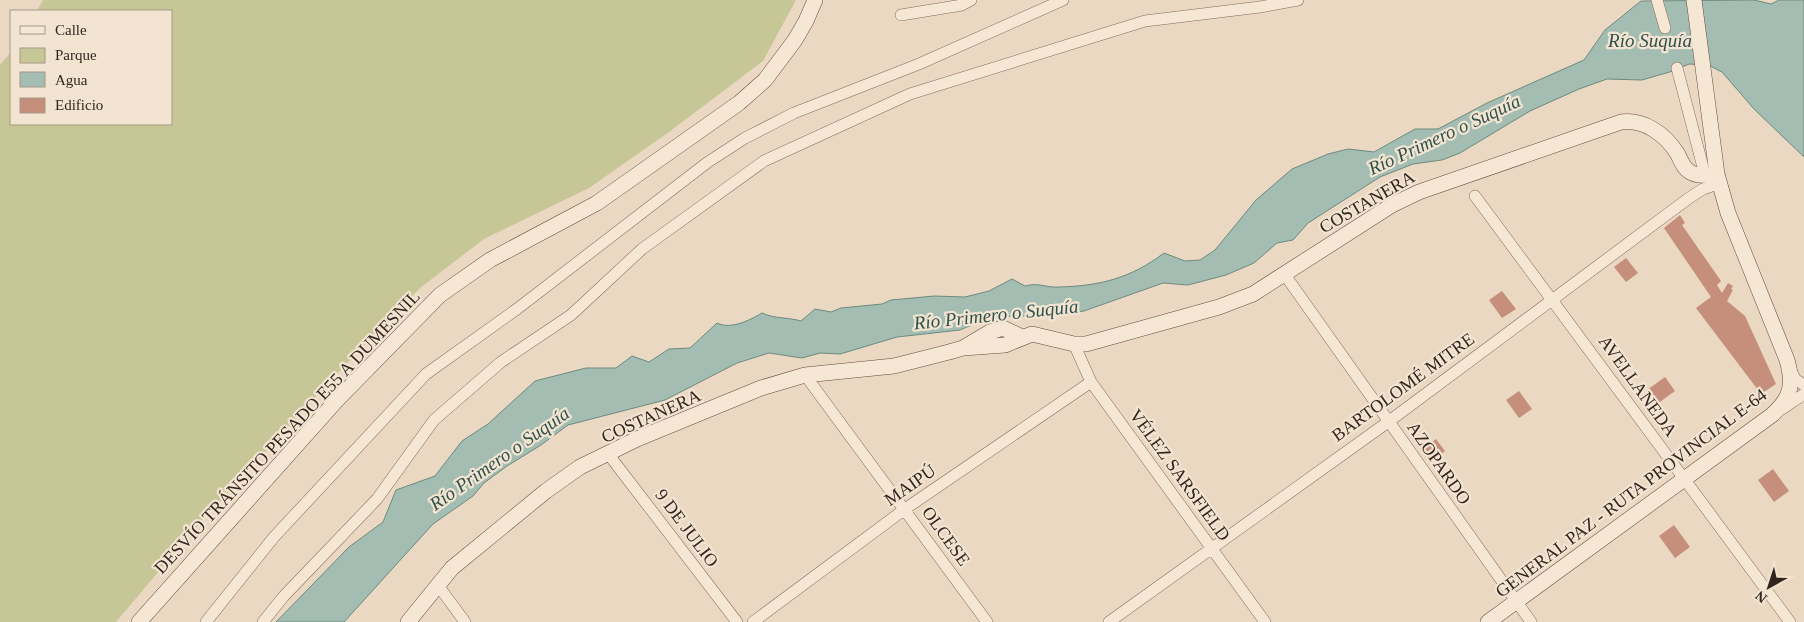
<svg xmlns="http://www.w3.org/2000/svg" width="1804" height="622" viewBox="0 0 1804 622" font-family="Georgia,serif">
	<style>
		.green { fill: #c7c697 }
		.water { fill: #a4bdb2; stroke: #6c8a7e }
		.building { fill: #c58f7b }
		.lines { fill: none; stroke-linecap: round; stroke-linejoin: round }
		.street-casing { stroke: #826a5b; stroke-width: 12 }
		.secondary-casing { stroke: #644c3e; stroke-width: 16 }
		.street { stroke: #f6e7d4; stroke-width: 11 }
		.secondary { stroke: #f6e7d4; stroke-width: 15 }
		.labels { text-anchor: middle; stroke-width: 4.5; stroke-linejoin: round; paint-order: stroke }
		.street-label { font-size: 18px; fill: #33251e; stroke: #f2e4d1 }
		.water-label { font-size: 19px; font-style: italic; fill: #2e524b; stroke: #f2e4d1 }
	</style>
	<rect width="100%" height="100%" fill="#ead8c2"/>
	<path class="green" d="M43,0H796L763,61L669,132L589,188L484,239L420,288L328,383L191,533L116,622H0V65L11,52V124H171V11H37Z"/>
	<path class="water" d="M1754,0L1771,4L1779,0H1804V157L1754,109L1722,72L1708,65L1689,64L1673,71L1642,80L1607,79L1579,89L1530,111L1460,153L1442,160L1413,164L1380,177L1308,223L1293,240L1277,243L1254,263L1226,275L1188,285L1163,283L1084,311L1051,315L990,317L960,330L897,337L840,354L820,353L802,358L769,353L737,363L665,400L568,425L541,445L507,466L484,483L473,496L433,524L344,622H276L349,547L383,522L396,490L435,476L462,441L488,424L535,381L586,368H616L632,356L649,362L669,349L690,348L717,323C731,330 750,320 762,313C775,319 787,317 801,321L815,309L831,312L841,308L882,304L891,300L934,296L965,297L989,291L1012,279L1025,286C1040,282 1045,288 1059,287C1100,286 1131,278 1164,253L1185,261L1200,260L1215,250L1256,200L1292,169L1328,154L1348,149L1374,152L1415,129H1438L1487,103L1584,60L1605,30L1641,1Z"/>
	<path class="building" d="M1680,215L1685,223L1682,225L1721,281L1717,285L1722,293L1728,283L1733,286L1731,289L1733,290L1727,301L1745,316L1776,384L1761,394L1696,308L1711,297L1664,228Z
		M1626,258L1638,273L1626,282L1614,267Z
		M1502,291L1516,309L1502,318L1489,300Z
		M1665,377L1675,391L1657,404L1647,390Z
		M1519,391L1532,409L1519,418L1506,400Z
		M1436,439L1445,451L1430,463L1421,451Z
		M1773,469L1789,491L1774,502L1758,480Z
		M1674,525L1690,547L1675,558L1659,536Z"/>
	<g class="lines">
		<g class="street-casing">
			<path id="street" d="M1657,0L1665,28
				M901,15L962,5L971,0
				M1677,68L1705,175
				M1475,196L1790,622
				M1285,275L1531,622
				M1074,344L1091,382L1265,622
				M1791,370L1795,379L1804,385
				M805,375L987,622
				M1782,409L1804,394
				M609,455L737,622
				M437,584L465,622
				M206,622L274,537L426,374L517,309L708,162L745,138L794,113L919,64L1063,0
				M263,622L284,596L377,499L434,420L501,362L571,315L642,249L764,161L910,94L1145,21L1260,7L1298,0
				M753,622L905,509L1091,382
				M1109,622L1388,422L1689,198L1703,189L1720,183"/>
		</g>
		<g class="secondary-casing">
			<path id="secondary" d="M963,348L1005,345L1032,334L1074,344H1086L1219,307L1253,294L1392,205L1419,192L1621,122C1644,119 1665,134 1677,153C1681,160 1683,168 1690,172C1698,177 1708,175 1717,174
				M139,622L337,400L440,295L490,260L597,203L739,103L765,80L795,40L806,21L815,0
				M408,622L452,568L546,491L580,467L637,439L761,388L805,375L894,366L949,352L963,348L990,332L1003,328L1022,337
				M1488,622L1772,415C1791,398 1794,385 1787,360L1728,213L1717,174L1694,0"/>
		</g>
		<use href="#street" class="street"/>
		<use href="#secondary" class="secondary"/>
	</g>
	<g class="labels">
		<g class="street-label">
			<text transform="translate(1367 202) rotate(-30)" y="6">COSTANERA</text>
			<text transform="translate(1638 386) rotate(54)" y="6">AVELLANEDA</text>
			<text transform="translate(1403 387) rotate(-36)" y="6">BARTOLOMÉ MITRE</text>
			<text transform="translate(651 416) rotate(-24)" y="6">COSTANERA</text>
			<text transform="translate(287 432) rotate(-47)" y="6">DESVÍO TRÁNSITO PESADO E55 A DUMESNIL</text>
			<text transform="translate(1439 463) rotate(55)" y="6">AZOPARDO</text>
			<text transform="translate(1180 475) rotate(54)" y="6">VÉLEZ SARSFIELD</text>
			<text transform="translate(910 485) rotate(-35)" y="6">MAIPÚ</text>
			<text transform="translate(1631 493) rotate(-37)" y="6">GENERAL PAZ - RUTA PROVINCIAL E-64</text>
			<text transform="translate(687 528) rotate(53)" y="6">9 DE JULIO</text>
			<text transform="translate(946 536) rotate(54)" y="6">OLCESE</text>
		</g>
		<g class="water-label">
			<text x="1650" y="47">Río Suquía</text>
			<text transform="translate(1444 134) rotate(-25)" y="7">Río Primero o Suquía</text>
			<text transform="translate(996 314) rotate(-6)" y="7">Río Primero o Suquía</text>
			<text transform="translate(499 458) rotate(-35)" y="7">Río Primero o Suquía</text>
		</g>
	</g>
	<rect x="10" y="10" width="162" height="115" fill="#f2e4d1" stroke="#a69889"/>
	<rect x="20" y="26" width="25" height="8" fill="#f6e7d4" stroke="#a69889"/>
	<text x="55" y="35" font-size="15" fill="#33251e">Calle</text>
	<rect x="20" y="48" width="25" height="15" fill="#c7c697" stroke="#a69889"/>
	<text x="55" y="60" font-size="15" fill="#33251e">Parque</text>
	<rect x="20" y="72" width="25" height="15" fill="#a4bdb2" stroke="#a69889"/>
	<text x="55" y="85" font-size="15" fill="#33251e">Agua</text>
	<rect x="20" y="98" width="25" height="15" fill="#c58f7b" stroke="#a69889"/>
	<text x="55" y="110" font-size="15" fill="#33251e">Edificio</text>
	<g transform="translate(1769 587) rotate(219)" stroke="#f2e4d1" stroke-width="4" paint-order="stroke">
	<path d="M0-4L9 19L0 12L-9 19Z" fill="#33251e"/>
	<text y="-8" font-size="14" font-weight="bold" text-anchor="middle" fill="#33251e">N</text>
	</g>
</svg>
